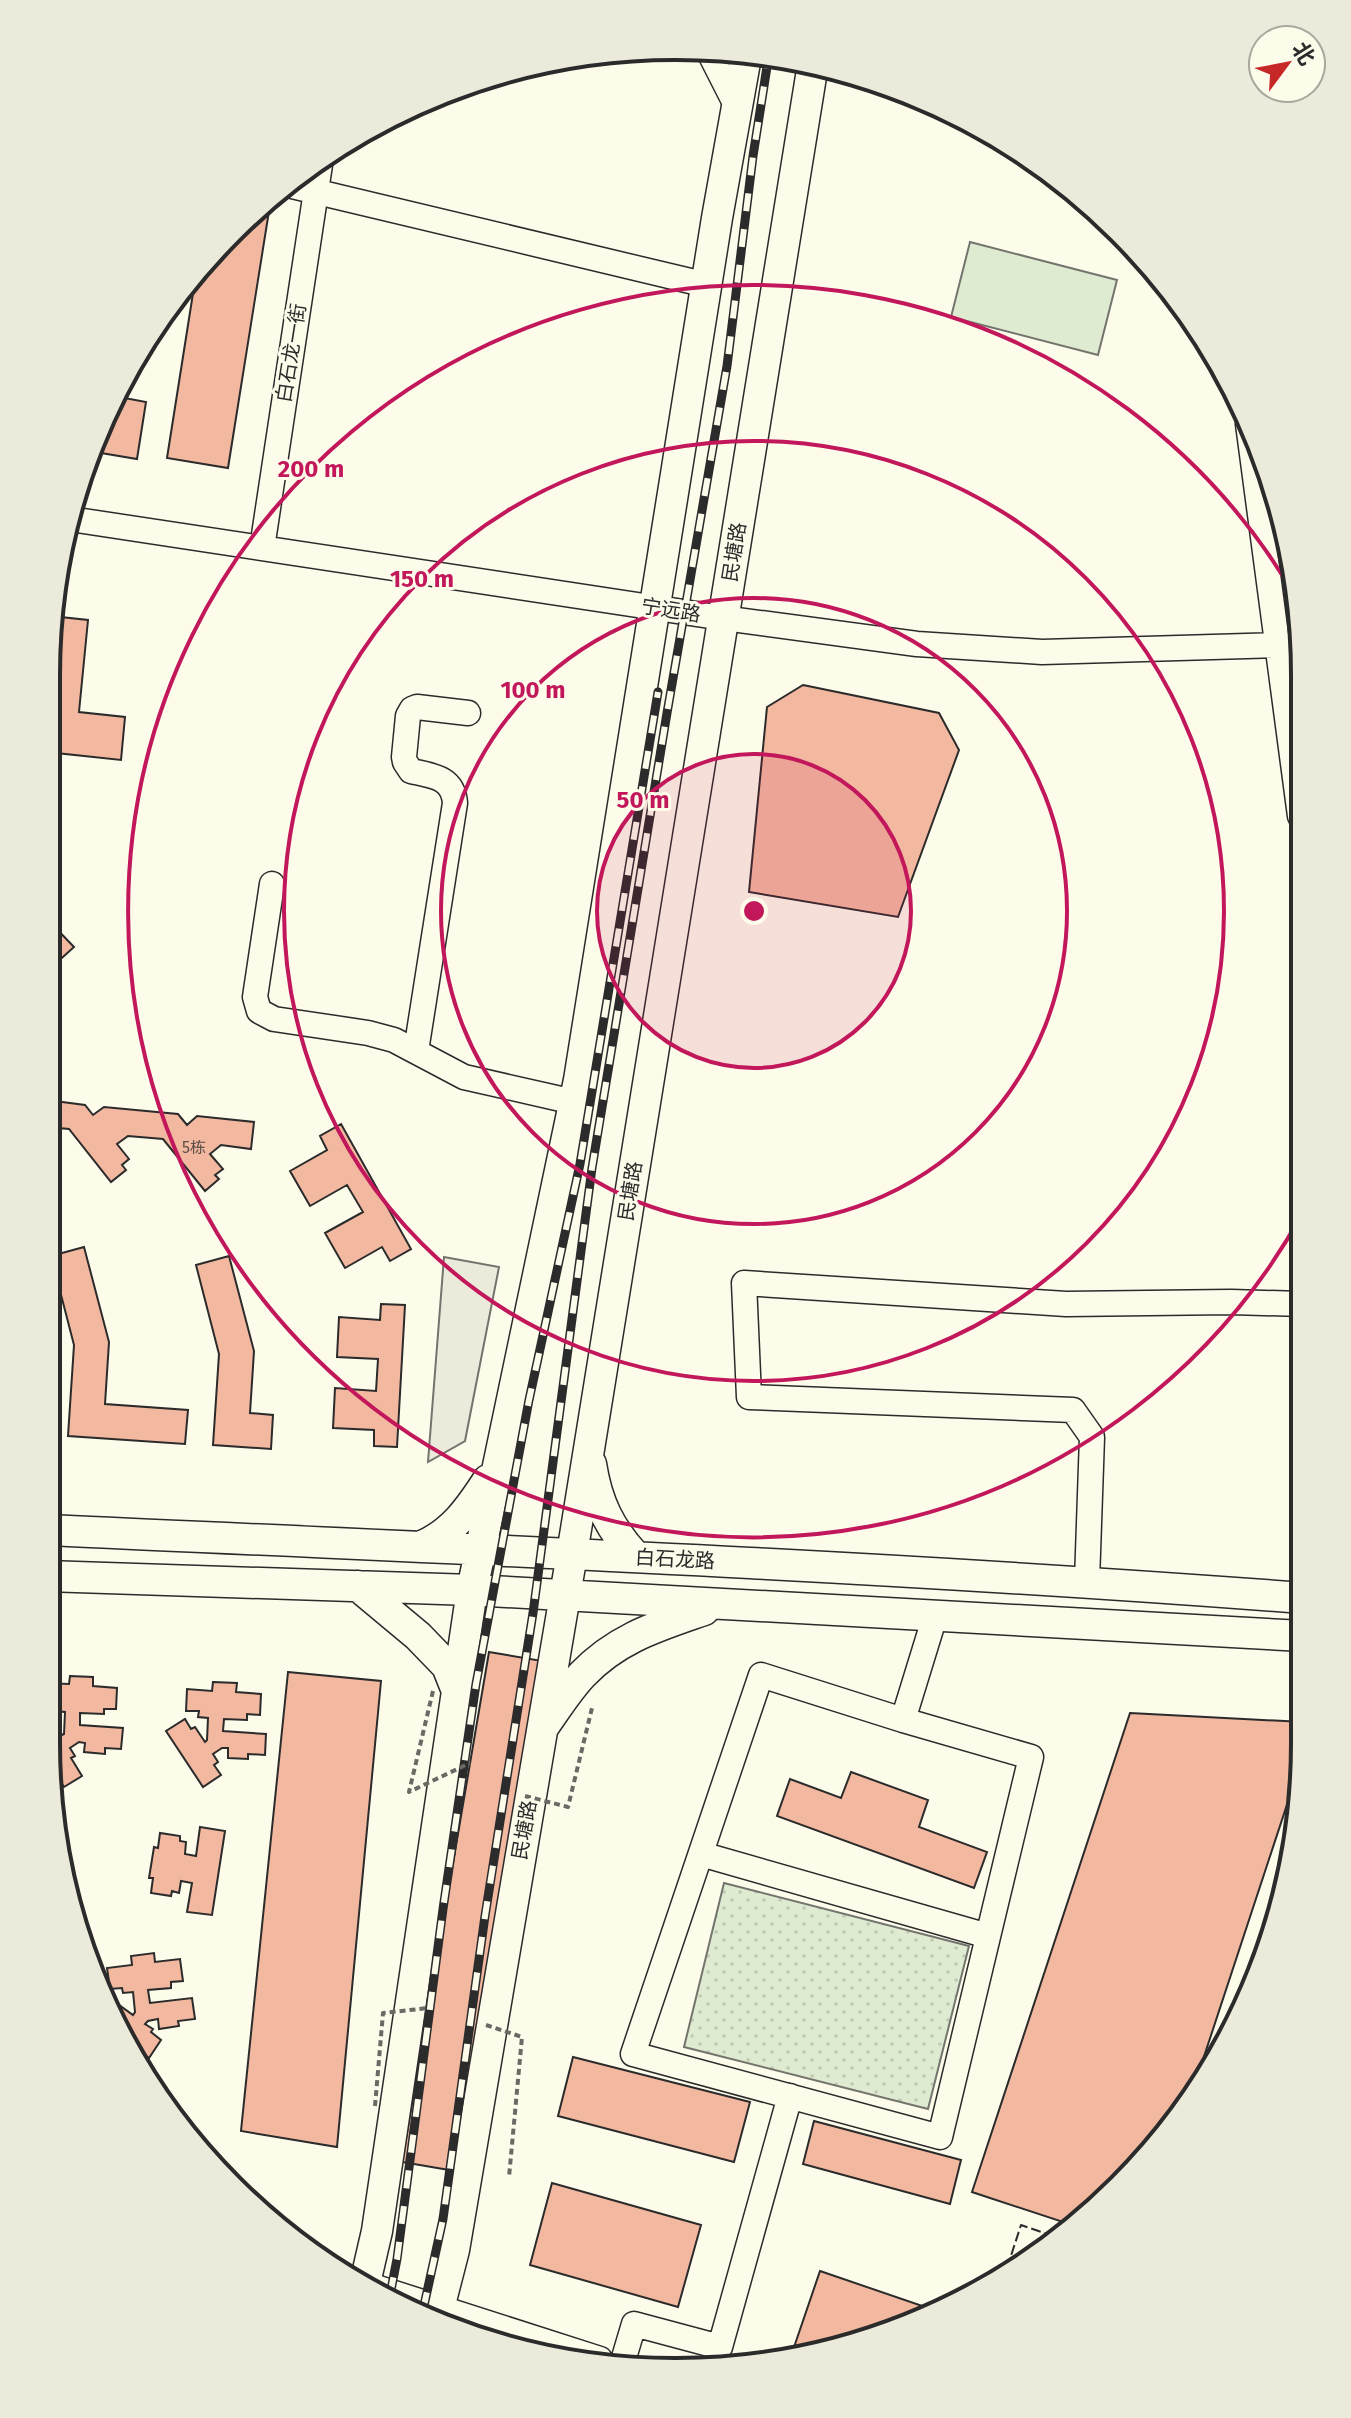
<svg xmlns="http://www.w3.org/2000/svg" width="1351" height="2418" viewBox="0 0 1351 2418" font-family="'Fira Sans','Noto Sans SC',sans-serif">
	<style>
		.grass { fill: url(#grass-dots); stroke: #74746e; stroke-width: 2 }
		.pitch { fill: #deebd1; stroke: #74746e; stroke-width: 2 }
		.parking { fill: #eceadb; stroke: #74746e; stroke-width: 2 }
		.building { fill: #f2b8a0; stroke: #2b2b2b; stroke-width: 2 }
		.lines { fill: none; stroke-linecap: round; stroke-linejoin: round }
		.minor-casing { stroke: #2b2b2b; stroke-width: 27 }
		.major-casing { stroke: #2b2b2b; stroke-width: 33 }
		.minor { stroke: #fdfbea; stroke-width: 24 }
		.major { stroke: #fdfbea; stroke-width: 30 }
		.rail-casing { stroke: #2b2b2b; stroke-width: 9 }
		.rail { stroke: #fdfbea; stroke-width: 6; stroke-dasharray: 18; stroke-linecap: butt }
		.path-bridge { stroke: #6a6964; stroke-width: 4; stroke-dasharray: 6 4; stroke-linecap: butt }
		.fence { stroke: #2b2b2b; stroke-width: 2; stroke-dasharray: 10 4; stroke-linecap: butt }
		.ring { fill: none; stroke: #c2185b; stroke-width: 4 }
		.labels { text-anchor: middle; stroke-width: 6; stroke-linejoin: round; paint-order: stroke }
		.number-label { font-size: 16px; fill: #5d4e48 }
		.street-label { font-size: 20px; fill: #2b2b2b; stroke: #fdfbea }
		.rim { fill: none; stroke: #2b2b2b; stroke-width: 4 }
		.centre { fill: #c2185b; stroke: #fdfbea; stroke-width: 4 }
		.ring-label { font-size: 24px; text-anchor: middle; font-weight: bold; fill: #c2185b; stroke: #fdfbea; stroke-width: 6; stroke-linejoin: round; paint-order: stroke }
	</style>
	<defs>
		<pattern id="grass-dots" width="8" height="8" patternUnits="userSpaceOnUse" patternTransform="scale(2)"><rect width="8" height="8" fill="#deebd1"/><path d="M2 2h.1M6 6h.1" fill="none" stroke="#bfcab4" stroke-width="1.8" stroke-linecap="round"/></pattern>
	</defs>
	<rect width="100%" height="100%" fill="#fdfbea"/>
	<path class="grass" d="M724,1883L969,1946L928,2109L684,2047Z"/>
	<path class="pitch" d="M970,242L1117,280L1098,355L951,317Z"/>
	<path class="parking" d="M444,1257L499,1267L465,1441L428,1462Z"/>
	<path class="building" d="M257,209L269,211L228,468L167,458L197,268Z
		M114,396L146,402L137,459L89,451Z
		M51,616L88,620L79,712L125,717L121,760L47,752V635Z
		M803,685L939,713L959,750L898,917L749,892L767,707Z
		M51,923L74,947L53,966L49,961L47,963V927Z
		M47,1100L85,1105L93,1115L104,1107L178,1114L187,1125L197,1116L254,1122L251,1149L221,1145L210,1154L223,1169L215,1175L219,1179L205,1191L163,1139L128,1136L117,1144L129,1159L122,1165L126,1170L111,1182L69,1129L47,1127Z
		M341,1124L411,1249L390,1261L382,1247L345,1268L325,1233L363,1212L347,1185L310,1206L290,1171L327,1150L320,1136Z
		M84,1247L109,1342L105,1404L188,1410L185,1444L68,1436L74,1345L51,1256Z
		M229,1256L254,1351L250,1413L273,1415L271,1449L213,1445L219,1354L196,1265Z
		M381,1304L405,1305L397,1447L374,1446V1430L333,1428L335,1388L376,1391L378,1359L337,1357L339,1317L380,1320Z
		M489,1652L548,1662L461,2172L402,2162Z
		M288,1672L381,1681L337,2147L241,2131Z
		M70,1676L93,1677V1686L117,1688L116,1709H104V1714L80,1713V1725L123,1728L121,1749L105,1748V1754L84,1752L85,1743L79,1742L70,1748L75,1756L71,1758L82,1776L64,1787L50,1765L46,1742V1720L48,1723L52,1721L62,1735L64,1734L65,1712L55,1711V1705H46V1683L69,1684Z
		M213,1682L237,1683L236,1692L261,1694L260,1715L247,1714V1720L224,1719L223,1731L266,1734L265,1755L248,1754V1759L228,1758V1748H222L213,1754L218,1762L214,1765L221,1775L203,1787L166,1731L185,1719L191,1729L195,1727L205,1742L207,1740L208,1718L198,1717L199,1711H186L187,1689L212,1691Z
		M1130,1713L1303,1722L1304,1753L1192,2093L1090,2216L1075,2226L972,2192Z
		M851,1772L928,1800L919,1827L987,1852L974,1888L777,1816L790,1779L841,1798Z
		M200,1827L225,1831L212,1915L187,1912L192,1883L181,1881L179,1893L172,1891L171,1896L151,1893L153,1878H149L154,1847L158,1848L160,1833L180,1836V1841L186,1842L185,1854L196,1856Z
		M154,1953L155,1962L180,1959L183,1981L171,1982V1988L148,1990L150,2003L192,1998L195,2019L178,2021L179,2026L159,2029L158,2019L148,2021L145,2024L153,2029L151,2032L161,2040L149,2058L135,2048L113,2007L116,2009L119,2005L133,2015L135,2012L133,1992L123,1993L122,1988L110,1989L107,1968L132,1965L131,1956Z
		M573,2057L750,2102L734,2162L558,2116Z
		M814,2121L961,2160L950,2204L803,2164Z
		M552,2183L701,2225L678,2307L530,2265Z
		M820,2271L937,2311L916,2324L792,2353Z"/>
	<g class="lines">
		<g class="minor-casing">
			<path id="minor" d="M708,50L737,107
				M284,184L707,285
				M1248,424L1300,816
				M70,519L723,618L917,644L1042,652L1277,645
				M262,548L321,158
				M272,884L255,997L259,1011L274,1019L368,1033L394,1040L464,1077L574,1102
				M416,1051L455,803C453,777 433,776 411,771L405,762L404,757L408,716L412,709L417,707L468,713
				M1087,1581L1092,1437L1073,1410L749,1397L744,1283L1066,1304L1231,1302L1302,1304
				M903,1720L761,1675L633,2054L940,2137L1031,1757L903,1720L935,1616
				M701,1854L988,1936
				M363,2283L600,2359
				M623,2361L634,2324L720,2347L790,2096"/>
		</g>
		<g class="major-casing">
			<path id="major" d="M591,1464C597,1503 610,1529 636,1557
				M46,1530C465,1549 885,1566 1303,1598
				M420,1547C452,1534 470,1508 488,1480
				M46,1576L472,1590L1303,1636
				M358,1586L418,1636L447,1666L457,1691
				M544,1726C556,1709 568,1690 582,1675C617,1638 658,1626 704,1610
				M365,2283L377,2231L472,1590L579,1080L717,218L747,51
				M437,2316L454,2250L572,1554L813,64"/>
		</g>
		<use href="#minor" class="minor"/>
		<use href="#major" class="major"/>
		<g class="rail-casing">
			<path id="rail" d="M390,2295L397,2259L443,1909L476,1684L529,1400L580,1164L658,692
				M423,2310L443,2219L485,1916L533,1613L592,1168L667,713L727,366L753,156L769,54"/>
		</g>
		<use href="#rail" class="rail"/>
		<path class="path-bridge" d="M433,1691L409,1792L470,1763
			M525,1796L568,1807L592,1708
			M486,2025L522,2037L509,2177
			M375,2106L383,2013L428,2008"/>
		<path class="fence" d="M1007,2268L1021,2225L1056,2237"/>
	</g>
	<circle cx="754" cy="911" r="157" fill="#c2185b" fill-opacity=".12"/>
	<g class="ring">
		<circle cx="754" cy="911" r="157"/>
		<circle cx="754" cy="911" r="313"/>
		<circle cx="754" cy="911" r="470"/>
		<path d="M1302 1214A626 626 0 1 1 1299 603"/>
	</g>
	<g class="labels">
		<g class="number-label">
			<text x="194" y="1153">5栋</text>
		</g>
		<g class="street-label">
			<text transform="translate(291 353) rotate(-81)" y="7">白石龙一街</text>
			<text transform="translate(734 552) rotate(-81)" y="7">民塘路</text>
			<text transform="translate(671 610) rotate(9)" y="7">宁远路</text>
			<text transform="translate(630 1191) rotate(-81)" y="7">民塘路</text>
			<text transform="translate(675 1559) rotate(3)" y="7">白石龙路</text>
			<text transform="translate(524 1830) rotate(-80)" y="7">民塘路</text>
		</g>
	</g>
	<path d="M0 0H1351V2418H0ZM675 60H676A615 615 0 0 1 1291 675V1743A615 615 0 0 1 676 2358H675A615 615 0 0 1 60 1743V675A615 615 0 0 1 675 60Z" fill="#eceadb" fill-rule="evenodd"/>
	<path class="rim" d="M675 60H676A615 615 0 0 1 1291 675V1743A615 615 0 0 1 676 2358H675A615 615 0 0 1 60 1743V675A615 615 0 0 1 675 60Z"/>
	<circle cx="754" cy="911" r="12" class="centre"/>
	<g class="ring-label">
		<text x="311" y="477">200 m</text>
		<text x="422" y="587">150 m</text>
		<text x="533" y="698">100 m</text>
		<text x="643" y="808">50 m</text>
	</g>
	<g transform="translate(1287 64) rotate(58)"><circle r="38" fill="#fdfbea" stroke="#a9a89e" stroke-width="2"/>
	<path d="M0-6L14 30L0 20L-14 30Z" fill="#c62828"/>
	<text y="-12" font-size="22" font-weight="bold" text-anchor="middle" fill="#2b2b2b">北</text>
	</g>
</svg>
